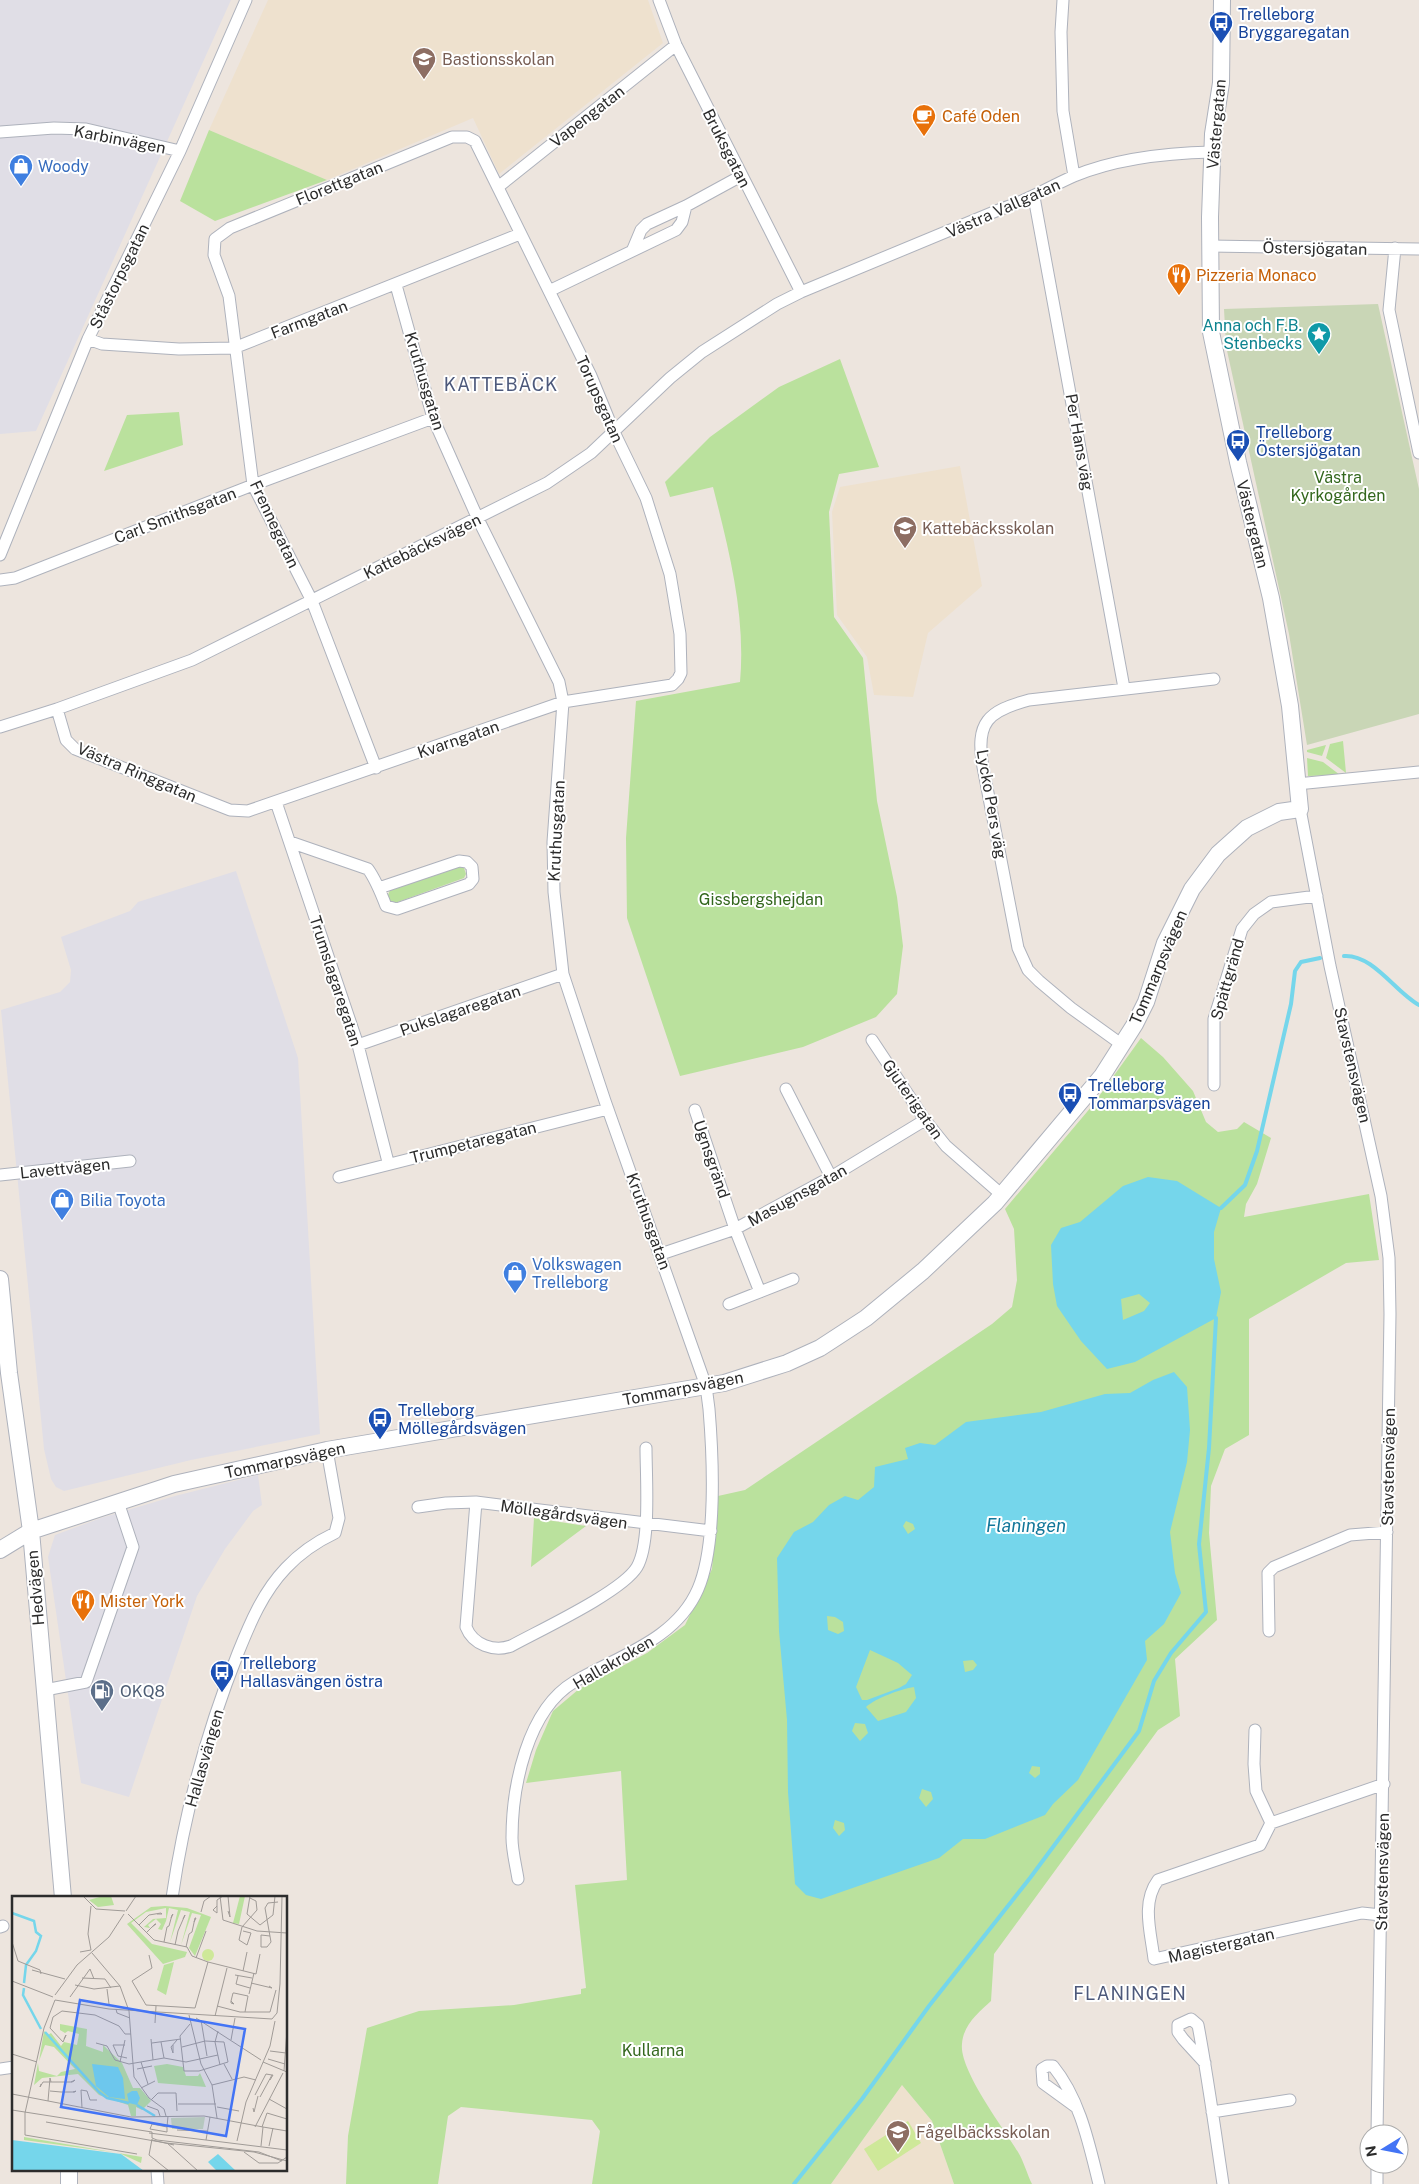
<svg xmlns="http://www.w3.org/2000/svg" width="1419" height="2184" viewBox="0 0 1419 2184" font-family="'Public Sans',sans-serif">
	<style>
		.industrial { fill: #e0dee6 }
		.education { fill: #eee1ce }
		.green { fill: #bae19d }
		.cemetery { fill: #c9d6b6 }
		.pitch { fill: #cee899 }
		.water { fill: #75d6eb; fill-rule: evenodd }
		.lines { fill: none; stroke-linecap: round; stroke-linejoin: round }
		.stream { stroke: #75d6eb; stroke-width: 4 }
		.street-casing { stroke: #aeb2bc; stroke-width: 13 }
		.secondary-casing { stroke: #aeb2bc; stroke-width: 18 }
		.street { stroke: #fff; stroke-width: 11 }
		.secondary { stroke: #fff; stroke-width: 16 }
		.labels { text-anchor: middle; stroke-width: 4; stroke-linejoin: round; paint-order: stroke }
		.transit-label { font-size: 16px; fill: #164399; stroke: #fff; text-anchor: start }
		.education-label { font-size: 16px; fill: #785e54; stroke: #fff; text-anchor: start }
		.street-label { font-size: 16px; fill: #2c2c2c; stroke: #fff }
		.food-label { font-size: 16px; fill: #c56008; stroke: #fff; text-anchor: start }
		.shop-label { font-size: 16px; fill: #366cbe; stroke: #fff; text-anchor: start }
		.culture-label { font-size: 16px; fill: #0d838f; stroke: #fff; text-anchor: end }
		.park-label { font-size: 16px; fill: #33671d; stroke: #fff }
		.service-label { font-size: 16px; fill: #4e5e75; stroke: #fff; text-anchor: start }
		.neighbourhood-label { font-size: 18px; letter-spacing: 1px; fill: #4d597b; stroke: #fff }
		.water-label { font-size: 18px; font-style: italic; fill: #12779a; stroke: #fff }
		.inset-river { fill: none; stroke: #75d6eb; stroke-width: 2.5 }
		.inset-road { fill: none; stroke: #a09b97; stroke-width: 1 }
		.view { fill: #4374f5; fill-opacity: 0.15; stroke: #4374f5; stroke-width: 2.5 }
		.inset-edge { fill: none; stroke: #2c2c2c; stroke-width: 2.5 }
	</style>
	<rect width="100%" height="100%" fill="#ede5de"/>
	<path class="industrial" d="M0,0H231L36,431L0,434Z
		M236,871L298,1058L320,1434L191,1460L64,1491L56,1487L51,1479L44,1449L1,1010L60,992L70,982L71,970L61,937L130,911L138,902Z
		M258,1475L262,1505L253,1511L225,1549L197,1596L129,1797L81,1783L48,1557L55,1535L101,1518L175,1496Z"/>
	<path class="education" d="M268,0H648L663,43L499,174L473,118L327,180L209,130Z
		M960,466L982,586L928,633L913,697L874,695L867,657L837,615L832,512L840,487Z
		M902,2085L932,2121L954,2184H831Z"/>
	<path class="green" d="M209,130L327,180L215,221L180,201Z
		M840,359L879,467L839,474L829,512L834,617L863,658L877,801L897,897L903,946L897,994L876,1017L803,1047L680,1076L627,918L626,838L636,701L740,682C746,616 729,550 713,487L670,497L665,482L710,437L779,387Z
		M179,412L183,445L104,471L127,415Z
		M1343,741L1346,773L1326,758L1330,744Z
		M1326,745L1322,756L1307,752V750Z
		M1307,758L1323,762L1340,775L1308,776Z
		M460,865L464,868L466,874L464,878L395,903L389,901L388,895L390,890Z
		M1141,1038L1163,1057L1193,1091L1206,1122L1218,1132L1237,1129L1244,1122L1271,1138L1257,1184L1246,1204L1244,1217L1369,1194L1379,1260L1346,1263L1249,1319V1435L1225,1449L1211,1486L1209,1533L1217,1620L1175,1659L1180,1716L1158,1730L994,1954L991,2001C979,2012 963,2025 962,2044C959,2070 1004,2129 1018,2152C1024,2162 1027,2174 1032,2184H954L932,2121L902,2085L831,2184H592L600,2131L592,2120L461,2107L448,2116L438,2184H346L348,2136L367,2028L419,2011L514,2005L581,1994V1989L586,1988L575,1885L627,1880L621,1771L526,1783L536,1750L553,1711L579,1689L647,1653L685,1625L712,1569L718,1496L745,1490L992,1324L1012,1307L1017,1280L1014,1229L1005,1209L1092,1106Z
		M534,1518L586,1526L531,1567Z"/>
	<path class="cemetery" d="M1378,304L1419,489V714L1307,745L1289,634L1226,346L1224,309Z"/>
	<path class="pitch" d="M908,2121L921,2143L878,2171L864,2149Z"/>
	<path class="water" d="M1148,1177L1177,1181L1221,1208L1214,1232V1259L1221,1292L1216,1318L1135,1362L1107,1369L1081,1341L1057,1306L1053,1284L1051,1245L1061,1228L1080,1222L1123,1186ZM1139,1294L1150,1303L1144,1311L1123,1320L1121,1299Z
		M1174,1372L1187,1387L1190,1430L1187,1462L1170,1532L1175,1573L1181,1593L1164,1624L1145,1641L1147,1660L1078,1780L1053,1804L1045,1815L985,1839H963L939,1858L821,1899L806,1895L795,1884L788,1792L787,1720L779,1631L777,1558L794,1532L813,1522L829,1505L845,1496L858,1500L874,1487L875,1467L908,1459L905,1448L920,1443L935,1445L966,1422L1041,1412L1105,1394L1130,1393L1153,1380ZM906,1521L913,1524L915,1529L908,1534L903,1526ZM827,1616L835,1617L843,1622L844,1631L838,1634L828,1630ZM870,1650L898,1663L912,1675L906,1684L899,1688L867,1700H862L856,1687ZM963,1661L973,1660L977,1665L973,1670L965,1672ZM914,1687L916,1698L906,1712L878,1721L866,1707C876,1698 901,1689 914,1687ZM855,1723L865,1724L868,1733L860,1741L852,1731ZM1032,1766L1040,1767V1774L1035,1778L1029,1773ZM922,1789L931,1792L933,1799L926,1807L919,1798ZM835,1820L844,1823L845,1830L839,1836L833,1828Z"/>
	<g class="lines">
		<path class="stream" d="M1344,956C1373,954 1396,993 1419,1005
			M1221,1208L1245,1185L1257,1151L1291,1004L1295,971L1301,962L1320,958
			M794,2184L862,2099L929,2006L1030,1878L1139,1731L1154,1681L1171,1653L1206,1612L1199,1544L1209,1448L1216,1318"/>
		<g class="street-casing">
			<path id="street" d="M659,0L676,45L801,292
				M1063,0L1061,32L1063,111L1074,176
				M0,132L54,128L86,129L180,151
				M498,187L676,45
				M1034,197L1124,688
				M1210,246L1419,249
				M1395,248L1389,310L1419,453
				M633,249L641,230L647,224L686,206L741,176
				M396,285L433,418L478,519L559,682L563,702L553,842L554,892L563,974L605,1101L706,1386L709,1409C713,1457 717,1545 698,1589C676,1640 618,1656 574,1682C527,1710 512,1787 512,1838C512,1851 516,1866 518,1879
				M549,291L676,230L682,222L686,206
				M88,339L102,344L179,349L234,348L520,234
				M0,555L88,339L180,151L246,0
				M0,580L15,578L253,485L433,418
				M57,709L66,740L75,749L230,810L248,811L563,702L672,685L678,679L681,673L680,634L670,574L646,498L614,432L591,376L475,141L467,137H452L230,228L215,239L214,255L229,296L253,485L312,601L376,768
				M0,727L57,709L192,660L547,483L591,453L670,378L702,352L777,304L801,292L1001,209C1027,201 1049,187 1074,176C1115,159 1167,153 1212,152
				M1297,784L1419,772
				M276,802L358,1045L388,1162
				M1300,809L1330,966L1381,1196L1389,1258L1390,1314L1377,2134
				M290,842L368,869C376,880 381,893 386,906L397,909L469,884L473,879L472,867L467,862L459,861L379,888
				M872,1040L925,1120L946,1146L1002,1195
				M1121,1044L1071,1008L1039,981L1028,970L1018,948L983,767C975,722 988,711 1029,700L1214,679
				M358,1045L563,974
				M1214,1085V1019L1242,929L1254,914L1271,902L1317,896
				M786,1089L831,1177
				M695,1110L735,1229L760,1292
				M0,1175L130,1161
				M339,1177L608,1109
				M661,1254L735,1229L831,1177L925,1120
				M729,1304L793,1279
				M476,1502L466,1627C473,1645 494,1652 511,1646C540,1630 622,1592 637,1567C651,1543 646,1477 646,1448
				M418,1507L446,1503L476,1502L711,1531
				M1269,1631L1268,1573L1274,1567L1350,1535L1387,1532
				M45,1690L86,1682L133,1547L118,1502
				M1255,1730L1254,1764L1256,1791L1271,1823L1260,1845L1158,1880C1141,1903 1151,1933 1154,1959L1362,1913L1381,1915
				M1271,1823L1384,1784
				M172,1898C184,1815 207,1731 238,1653C250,1623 263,1592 286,1568C300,1553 316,1542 335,1533L339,1518L327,1450
				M0,1927L3,1926
				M1205,2063L1183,2039L1178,2032V2025L1191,2019L1198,2025C1208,2078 1215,2131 1223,2184
				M0,2069L14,2067
				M1076,2107L1043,2083L1042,2069L1047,2066H1053C1080,2099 1089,2144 1099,2184
				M1212,2112L1290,2100
				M157,2170L158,2184
				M1377,2184V2164"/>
		</g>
		<g class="secondary-casing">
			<path id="secondary" d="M0,1279L9,1373L31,1531L63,1898
				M0,1550L31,1531L174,1484L327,1450L724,1383L787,1363L820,1348L866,1318L923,1271L995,1203L1102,1076L1135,1024L1146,1002L1165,943L1192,889L1218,854L1247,828L1279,812L1300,809L1290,706L1271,598L1238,462L1211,332L1210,217L1213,134L1221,83L1222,0
				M69,2184V2170"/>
		</g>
		<use href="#street" class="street"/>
		<use href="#secondary" class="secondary"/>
	</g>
	<defs>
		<g id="bus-pin" transform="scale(1.25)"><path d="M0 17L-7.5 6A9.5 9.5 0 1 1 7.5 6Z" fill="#1a4fb4" stroke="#fff"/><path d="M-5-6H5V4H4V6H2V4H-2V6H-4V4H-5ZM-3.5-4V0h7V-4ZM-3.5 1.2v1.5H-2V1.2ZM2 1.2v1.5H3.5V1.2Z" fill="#fff"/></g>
		<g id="school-pin" transform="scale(1.25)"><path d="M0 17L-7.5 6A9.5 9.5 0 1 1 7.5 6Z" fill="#8d6e63" stroke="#fff"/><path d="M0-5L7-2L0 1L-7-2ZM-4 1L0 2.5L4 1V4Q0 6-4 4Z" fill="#fff"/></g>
		<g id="cafe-pin" transform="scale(1.25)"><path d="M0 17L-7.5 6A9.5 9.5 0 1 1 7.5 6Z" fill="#e8710a" stroke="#fff"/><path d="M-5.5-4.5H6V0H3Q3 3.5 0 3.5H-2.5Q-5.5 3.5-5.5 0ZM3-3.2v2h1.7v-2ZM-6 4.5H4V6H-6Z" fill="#fff"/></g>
		<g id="shop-pin" transform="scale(1.25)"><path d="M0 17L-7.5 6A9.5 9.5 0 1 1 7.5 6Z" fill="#3f7fe0" stroke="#fff"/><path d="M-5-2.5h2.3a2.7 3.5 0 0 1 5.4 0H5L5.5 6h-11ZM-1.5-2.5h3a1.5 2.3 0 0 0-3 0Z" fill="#fff"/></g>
		<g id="restaurant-pin" transform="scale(1.25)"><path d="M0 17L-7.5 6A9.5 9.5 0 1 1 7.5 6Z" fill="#e8710a" stroke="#fff"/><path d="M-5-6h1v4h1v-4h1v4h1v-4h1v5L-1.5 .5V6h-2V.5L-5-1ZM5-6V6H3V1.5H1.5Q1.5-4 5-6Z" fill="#fff"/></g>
		<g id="sight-pin" transform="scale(1.25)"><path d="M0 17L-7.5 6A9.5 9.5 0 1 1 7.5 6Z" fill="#0f9aa8" stroke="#fff"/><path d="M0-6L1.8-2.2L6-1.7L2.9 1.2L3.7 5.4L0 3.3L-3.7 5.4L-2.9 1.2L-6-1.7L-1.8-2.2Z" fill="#fff"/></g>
		<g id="fuel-pin" transform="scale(1.25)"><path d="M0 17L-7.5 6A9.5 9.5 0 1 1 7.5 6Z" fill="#5c6f8a" stroke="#fff"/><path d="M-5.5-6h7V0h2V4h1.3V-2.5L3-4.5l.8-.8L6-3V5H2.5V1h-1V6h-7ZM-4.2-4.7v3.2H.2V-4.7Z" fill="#fff"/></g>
	</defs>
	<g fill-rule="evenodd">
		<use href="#bus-pin" x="1221" y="23"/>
		<use href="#school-pin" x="424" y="59"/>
		<use href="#cafe-pin" x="924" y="116"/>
		<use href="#shop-pin" x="21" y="166"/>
		<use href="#restaurant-pin" x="1179" y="275"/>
		<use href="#sight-pin" x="1319" y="334"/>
		<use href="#bus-pin" x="1238" y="441"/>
		<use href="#school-pin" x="905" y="528"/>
		<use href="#bus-pin" x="1070" y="1094"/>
		<use href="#shop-pin" x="62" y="1200"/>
		<use href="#shop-pin" x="515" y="1273"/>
		<use href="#bus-pin" x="380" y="1419"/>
		<use href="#restaurant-pin" x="83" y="1601"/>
		<use href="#bus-pin" x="222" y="1672"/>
		<use href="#fuel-pin" x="102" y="1691"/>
		<use href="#school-pin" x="898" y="2132"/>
	</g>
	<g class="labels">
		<g class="transit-label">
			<text x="1238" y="20">Trelleborg<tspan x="1238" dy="18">Bryggaregatan</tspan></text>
			<text x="1256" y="438">Trelleborg<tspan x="1256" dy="18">Östersjögatan</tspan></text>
			<text x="1088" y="1091">Trelleborg<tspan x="1088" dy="18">Tommarpsvägen</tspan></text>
			<text x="398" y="1416">Trelleborg<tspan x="398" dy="18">Möllegårdsvägen</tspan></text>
			<text x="240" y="1669">Trelleborg<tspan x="240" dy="18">Hallasvängen östra</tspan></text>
		</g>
		<g class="education-label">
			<text x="442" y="65">Bastionsskolan</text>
			<text x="922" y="534">Kattebäcksskolan</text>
			<text x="916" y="2138">Fågelbäcksskolan</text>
		</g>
		<g class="street-label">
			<text transform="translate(587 116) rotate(-38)" y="6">Vapengatan</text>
			<text transform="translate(1216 124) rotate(-85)" y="6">Västergatan</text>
			<text transform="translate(120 139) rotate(11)" y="6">Karbinvägen</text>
			<text transform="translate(727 148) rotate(63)" y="6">Bruksgatan</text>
			<text transform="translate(339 183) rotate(-22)" y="6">Florettgatan</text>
			<text transform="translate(1003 208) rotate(-24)" y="6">Västra Vallgatan</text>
			<text transform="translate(1315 248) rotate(1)" y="6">Östersjögatan</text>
			<text transform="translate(119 276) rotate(-64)" y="6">Ståstorpsgatan</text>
			<text transform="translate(309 319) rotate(-21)" y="6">Farmgatan</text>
			<text transform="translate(425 381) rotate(73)" y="6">Kruthusgatan</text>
			<text transform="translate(600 399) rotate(66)" y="6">Torupsgatan</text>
			<text transform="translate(1080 442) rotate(80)" y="6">Per Hans väg</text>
			<text transform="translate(175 515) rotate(-21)" y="6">Carl Smithsgatan</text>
			<text transform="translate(275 524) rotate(65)" y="6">Frennegatan</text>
			<text transform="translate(1253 524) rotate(76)" y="6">Västergatan</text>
			<text transform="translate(422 546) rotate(-26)" y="6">Kattebäcksvägen</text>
			<text transform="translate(458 739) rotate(-19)" y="6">Kvarngatan</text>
			<text transform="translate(137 772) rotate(23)" y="6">Västra Ringgatan</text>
			<text transform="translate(992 804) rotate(80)" y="6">Lycko Pers väg</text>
			<text transform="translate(556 831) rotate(-87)" y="6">Kruthusgatan</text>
			<text transform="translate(1158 967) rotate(-67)" y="6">Tommarpsvägen</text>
			<text transform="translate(1227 979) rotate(-74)" y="6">Spättgränd</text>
			<text transform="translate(336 981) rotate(72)" y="6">Trumslagaregatan</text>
			<text transform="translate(460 1010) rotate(-19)" y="6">Pukslagaregatan</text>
			<text transform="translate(1353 1065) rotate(77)" y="6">Stavstensvägen</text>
			<text transform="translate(913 1099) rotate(55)" y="6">Gjuterigatan</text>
			<text transform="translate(473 1142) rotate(-14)" y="6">Trumpetaregatan</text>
			<text transform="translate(712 1159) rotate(71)" y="6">Ugnsgränd</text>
			<text transform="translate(65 1168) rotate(-6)" y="6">Lavettvägen</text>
			<text transform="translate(797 1195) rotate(-29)" y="6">Masugnsgatan</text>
			<text transform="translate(649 1221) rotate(70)" y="6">Kruthusgatan</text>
			<text transform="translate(683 1388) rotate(-11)" y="6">Tommarpsvägen</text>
			<text transform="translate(285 1460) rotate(-12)" y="6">Tommarpsvägen</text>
			<text transform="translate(1388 1467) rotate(-89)" y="6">Stavstensvägen</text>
			<text transform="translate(564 1514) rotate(8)" y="6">Möllegårdsvägen</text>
			<text transform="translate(35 1588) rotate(-95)" y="6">Hedvägen</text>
			<text transform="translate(613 1662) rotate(-30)" y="6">Hallakroken</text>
			<text transform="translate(204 1758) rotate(-74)" y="6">Hallasvängen</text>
			<text transform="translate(1382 1872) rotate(-89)" y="6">Stavstensvägen</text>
			<text transform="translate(1221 1945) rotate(-13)" y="6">Magistergatan</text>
		</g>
		<g class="food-label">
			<text x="942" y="122">Café Oden</text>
			<text x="1196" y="281">Pizzeria Monaco</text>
			<text x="100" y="1607">Mister York</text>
		</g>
		<g class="shop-label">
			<text x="38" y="172">Woody</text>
			<text x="80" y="1206">Bilia Toyota</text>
			<text x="532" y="1270">Volkswagen<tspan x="532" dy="18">Trelleborg</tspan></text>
		</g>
		<g class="culture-label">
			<text x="1302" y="331">Anna och F.B.<tspan x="1302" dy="18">Stenbecks</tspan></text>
		</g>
		<g class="park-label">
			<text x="1338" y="483">Västra<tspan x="1338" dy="18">Kyrkogården</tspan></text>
			<text x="761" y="905">Gissbergshejdan</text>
			<text x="653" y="2056">Kullarna</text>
		</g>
		<g class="service-label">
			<text x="120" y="1697">OKQ8</text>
		</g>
		<g class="neighbourhood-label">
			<text x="501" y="391">KATTEBÄCK</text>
			<text x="1130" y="2000">FLANINGEN</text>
		</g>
		<g class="water-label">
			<text x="1026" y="1532">Flaningen</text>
		</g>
	</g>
	<g transform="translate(12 1896)">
		<rect width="275" height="275" fill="#ede5de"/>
		<path d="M91,0H99L102,9L86,11L77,4ZM228,0H233L227,28L221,27ZM153,10L175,12L199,21L183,60L177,52L189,19L180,17L169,49L178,16L169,14L158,46L166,14L157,12L154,25L150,34L146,33L149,28L144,23L136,29L138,32L132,31L141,23L154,22V12L134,16L119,27L140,48L175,56L173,61L151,68L115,28L139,11ZM162,66L154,99L145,94L152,69ZM48,128L75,133L74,150L91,156V149L110,167L121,192H128L139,205L130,214L124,211V220H119L116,209L87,199L66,178L30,182L22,189L26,167L27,175L45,180L49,176L63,173L42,151L33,149L27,165L32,135L36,139L39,137L49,150L52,146L65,149L67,138L56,135L53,137L48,134ZM155,168L171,171L174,180H186L188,177L194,191L146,187L142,170ZM12,241L130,261L129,267L107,257L12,244Z" fill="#bae19d"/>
		<path d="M193,221L191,233H160L159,222Z" fill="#c9d6b6"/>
		<path d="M190 59a6 6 0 1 1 12 0a6 6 0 1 1-12 0Z" fill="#cee899"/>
		<path d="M80,168L106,171L111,182L113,203L97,201L84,190ZM120,195H125L128,202L125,209L117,207L115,198ZM0,244L109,258L132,275H0ZM206,258L224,275H205L196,266Z" fill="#75d6eb"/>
		<path class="inset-river" d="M0,17L22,25L24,36L29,40L24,55L14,69L12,87M12,92L11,99L29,133M33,136L87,196L95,202L117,207M125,209L143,220"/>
		<path class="inset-road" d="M71,0L84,13L113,15M208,0L211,24L245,35L275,37M238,0L235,18L248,29L261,19L263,0M205,10L201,14L205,17V4L211,0M114,15L124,0M216,15L218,21L216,0M189,16L192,5L199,0M116,18L142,44L175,51L180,60L196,66L244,78L248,58M127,29L137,19L149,17L150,18H145M230,31L227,44L235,49L239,37L231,35M230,31L245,14L244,5L238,2M135,36L143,28H144L140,31M258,40L249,39V51H255L259,46L253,12L256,7L266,6M0,46L6,65L28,74L29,78M152,46L155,31L157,30L160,19L161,18L159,22M163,49L166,35L173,19L171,23M174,51L177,38L180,36L183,22H184L182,26M68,56L79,54L76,38L79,10M80,57L108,90L117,115L122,181L137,202L152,213L154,220M137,59L140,72L120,85L134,109L183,112L196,66M184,62L194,35M20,74L53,83M231,75L235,56M223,79L240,82M226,80L224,88L238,92M70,82L93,83L99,92M0,85L41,101M239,87L260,92L257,90M63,89L82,93L108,90M95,93L97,108M237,98L242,77M43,99L65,69L97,41L112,18M58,101L78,73L82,83M43,104L97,113L260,123L265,117L268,88L270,0M219,105L222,108L219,107V105L221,97H222L236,100L233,116M205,110L228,116H258L264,94M104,113L105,117L118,122M177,119L189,168L200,189L205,222M203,120L215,72M184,122L249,164M189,124L195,160M143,127L144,110M206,135L203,146L208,169M52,143L54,139L51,146L38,132L41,121L50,115L83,119L107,130L113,138H119M139,143L141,164M219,144L223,122M149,146L152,162M84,147L95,150L103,164L117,168L152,162L174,166L206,159M140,147L169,143M113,149H101L106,160L115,162M161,149V157L159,151L165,144M170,151L193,145L212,146L216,166L187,175H172L168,140L178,128M258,155L274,157M0,158L25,166M256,163L273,168M108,166L113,144M129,166L136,188M251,166L275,176M212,168L220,183M125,173L140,170M272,175L275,134M29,188L28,191L31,186H60L62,185L63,184L59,186M200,189L232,181L244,184M129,192L143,185M38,195L49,196H63L64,195L61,196M0,198L119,221L192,220L251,231M243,199L254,178L260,179M248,201L260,179H261L258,184M257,203L275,213M139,204L146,197H164L165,215M36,205L38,182L39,186M166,208H204M135,210L146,214L148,220M205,211L227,215M70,212L69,194L75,195L78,204H85M241,212L242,216L246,200M0,214L140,236V242L145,244L247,256M13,217V239L125,258M13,217L32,132L43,104M34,226L154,247L242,256L275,265M155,231L140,228L138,233L155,236V231L156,220M243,231L271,177M250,231L255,217L275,223M251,231L275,235M165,234L195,235M137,237L275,254M140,243L137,259L157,275M140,244L162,249M194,244L198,221M225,245L234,206L258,150L263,125M155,247L186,275M249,250L251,231M257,250L261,232M232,256L247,267H266L275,261M247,256L270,265"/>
		<path class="view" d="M68,104L233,133L214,240L49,211Z"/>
		<rect width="275" height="275" class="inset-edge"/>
	</g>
	<g transform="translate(1384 2149) rotate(260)"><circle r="24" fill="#ffffff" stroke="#ababab"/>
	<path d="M0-4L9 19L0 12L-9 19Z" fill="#4374f5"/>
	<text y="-8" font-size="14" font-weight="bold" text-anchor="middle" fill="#2c2c2c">N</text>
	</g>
</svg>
